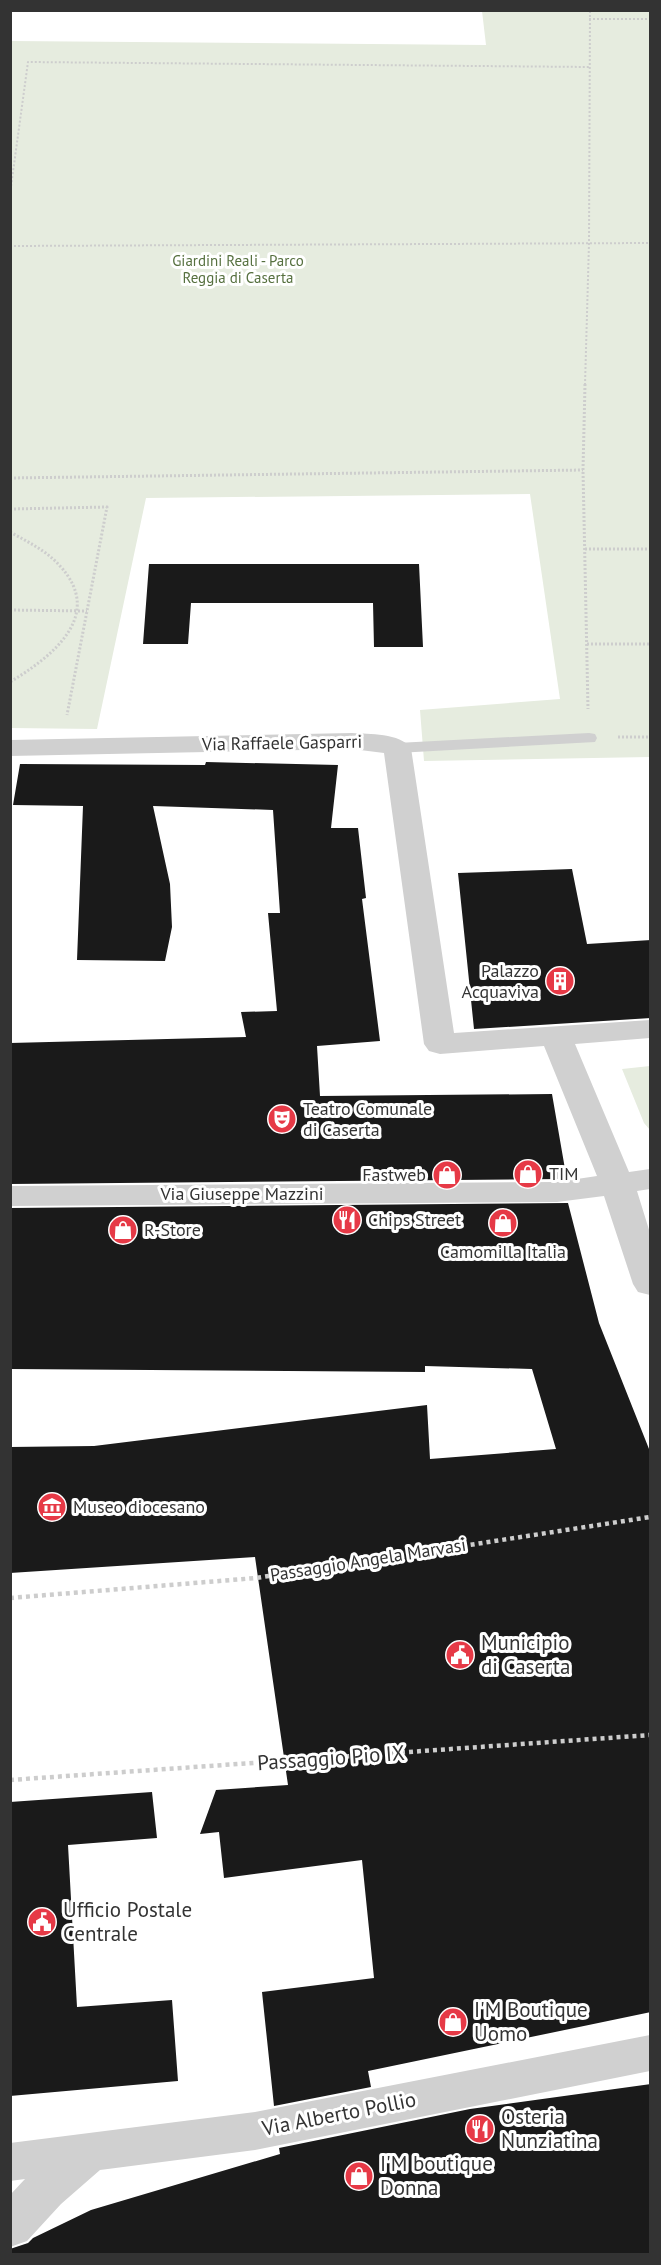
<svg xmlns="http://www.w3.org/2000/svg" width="661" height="2265" viewBox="0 0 661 2265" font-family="'PT Sans',sans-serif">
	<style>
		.green { fill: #e6ecdf }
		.building { fill: #1a1a1a }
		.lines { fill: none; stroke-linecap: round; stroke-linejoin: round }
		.path-far2 { stroke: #cdcdcd; stroke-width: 2; stroke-dasharray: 2 2; stroke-linecap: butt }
		.path-far1 { stroke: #cdcdcd; stroke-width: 3; stroke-dasharray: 2 2; stroke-linecap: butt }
		.path { stroke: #cdcdcd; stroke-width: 4.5; stroke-dasharray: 4 4; stroke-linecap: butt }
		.lane { fill: #d0d0d0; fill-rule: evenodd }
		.street { fill: #d0d0d0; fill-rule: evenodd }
		.labels { text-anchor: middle; stroke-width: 6; stroke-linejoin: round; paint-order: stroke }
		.far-park-label { font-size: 15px; fill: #56703f; stroke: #fff }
		.street-label { font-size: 18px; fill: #333; stroke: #fff }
		.poi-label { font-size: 18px; fill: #333; stroke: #fff; text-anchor: start }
		.near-poi-label { font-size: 21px; fill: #333; stroke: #fff; text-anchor: start }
		.near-street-label { font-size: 21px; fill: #333; stroke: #fff }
	</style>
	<rect width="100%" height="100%" fill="#fff"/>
	<path class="green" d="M482,11H650V757L424,761L420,710L560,699L530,494L146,498L97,729L11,728V41L486,45Z
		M650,1066V1130L644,1123L622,1069Z"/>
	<path class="building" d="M149,564H419L423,647H374L373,603H191L188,644H143Z
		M206,762L338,765L331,828H358L366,898L362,899L380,1041L317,1046L320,1096L552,1094L565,1169H560L562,1179L10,1184V1043L246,1037L241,1012L277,1011L268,913H280L273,810L153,806L170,884L172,927L165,961L77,960L83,806L13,805L20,764L205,765Z
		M572,869L587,944L651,940V1018L474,1029L458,873Z
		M568,1203L599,1323L651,1454V2012L368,2071L371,2087L274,2106L262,1992L374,1978L362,1860L224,1878L219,1832L200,1834L216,1790L288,1785L255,1557L10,1573V1447L94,1446L427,1405L430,1459L556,1449L532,1369L425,1366V1372L10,1369V1208Z
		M152,1792L157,1838L68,1845L77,2007L172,2000L178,2081L10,2096V1802Z
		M651,2084V2254H10V2249L28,2243L33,2238L91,2210L280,2154L279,2148L470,2109Z"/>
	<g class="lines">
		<path class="path-far2" d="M589,19H650
			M10,194L28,62L589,67
			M10,246L650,243
			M585,385L589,243L590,10"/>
		<path class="path-far1" d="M585,384L583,470L588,709
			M10,478L583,470
			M10,509L107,507L67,715
			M10,532C28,542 47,551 60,566C106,616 50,658 10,682
			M585,549H650
			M10,610L87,611
			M587,644H650
			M618,737H650"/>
		<path class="path" d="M10,1598L256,1578L650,1517
			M10,1780L650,1735"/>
		<path class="lane" d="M589,733L595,734L597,738L595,742L397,753L389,748L397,743Z"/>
		<path class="street" d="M352,733C369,734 400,733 411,748L454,1033L650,1020V1038L575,1044L629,1172L650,1169V1189L637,1191L650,1233V1295L638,1292L633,1284L604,1196L557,1202L10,1206V1186L557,1182L597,1176L544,1046L440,1054L429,1051L424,1044L384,753L352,749L10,756V740Z
			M650,2035V2071L255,2150L100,2170L61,2204L27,2241L10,2247V2195L25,2179L10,2181V2143L255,2112Z"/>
	</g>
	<defs>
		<g id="building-disc" transform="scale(1.5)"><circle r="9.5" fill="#e63946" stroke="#fff"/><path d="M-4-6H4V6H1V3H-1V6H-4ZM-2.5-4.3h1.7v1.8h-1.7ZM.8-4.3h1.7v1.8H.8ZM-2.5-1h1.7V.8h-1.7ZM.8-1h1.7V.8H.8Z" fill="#fff"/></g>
		<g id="theatre-disc" transform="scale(1.5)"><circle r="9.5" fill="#e63946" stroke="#fff"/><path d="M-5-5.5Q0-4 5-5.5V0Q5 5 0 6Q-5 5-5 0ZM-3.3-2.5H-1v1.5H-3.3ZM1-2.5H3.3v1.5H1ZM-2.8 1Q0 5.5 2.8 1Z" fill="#fff"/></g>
		<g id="shop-disc" transform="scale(1.5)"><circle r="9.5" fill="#e63946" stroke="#fff"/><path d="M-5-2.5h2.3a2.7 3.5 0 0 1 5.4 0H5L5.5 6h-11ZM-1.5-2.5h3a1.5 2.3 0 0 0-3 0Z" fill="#fff"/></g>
		<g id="restaurant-disc" transform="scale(1.5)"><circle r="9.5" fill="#e63946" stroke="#fff"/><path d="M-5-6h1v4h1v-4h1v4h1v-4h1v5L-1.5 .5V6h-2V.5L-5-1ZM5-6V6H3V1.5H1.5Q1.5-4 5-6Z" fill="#fff"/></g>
		<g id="museum-disc" transform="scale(1.5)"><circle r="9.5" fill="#e63946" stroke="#fff"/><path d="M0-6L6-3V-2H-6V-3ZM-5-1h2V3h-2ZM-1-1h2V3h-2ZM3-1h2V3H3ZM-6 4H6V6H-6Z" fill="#fff"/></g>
		<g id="civic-disc" transform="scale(1.5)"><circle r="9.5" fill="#e63946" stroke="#fff"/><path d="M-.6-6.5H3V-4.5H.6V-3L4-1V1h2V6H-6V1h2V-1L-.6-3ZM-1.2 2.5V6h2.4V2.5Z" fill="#fff"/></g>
	</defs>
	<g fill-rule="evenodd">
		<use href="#building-disc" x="560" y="981"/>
		<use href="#theatre-disc" x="282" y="1119"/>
		<use href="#shop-disc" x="528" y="1174"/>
		<use href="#shop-disc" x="447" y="1175"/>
		<use href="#restaurant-disc" x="347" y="1220"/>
		<use href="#shop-disc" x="503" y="1223"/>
		<use href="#shop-disc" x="123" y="1230"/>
		<use href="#museum-disc" x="52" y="1507"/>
		<use href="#civic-disc" x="460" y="1655"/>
		<use href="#civic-disc" x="42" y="1922"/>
		<use href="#shop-disc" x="453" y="2022"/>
		<use href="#restaurant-disc" x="480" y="2129"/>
		<use href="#shop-disc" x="359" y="2176"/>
	</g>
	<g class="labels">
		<g class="far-park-label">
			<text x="238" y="266">Giardini Reali - Parco<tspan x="238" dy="17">Reggia di Caserta</tspan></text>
		</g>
		<g class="street-label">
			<text transform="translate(282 743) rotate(-1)" y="6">Via Raffaele Gasparri</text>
			<text x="242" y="1200">Via Giuseppe Mazzini</text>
			<text transform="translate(368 1560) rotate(-9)" y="6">Passaggio Angela Marvasi</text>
		</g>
		<g class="poi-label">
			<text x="539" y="977" text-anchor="end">Palazzo<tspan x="539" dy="21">Acquaviva</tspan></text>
			<text x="303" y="1115">Teatro Comunale<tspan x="303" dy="21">di Caserta</tspan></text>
			<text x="549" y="1180">TIM</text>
			<text x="426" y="1181" text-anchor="end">Fastweb</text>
			<text x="368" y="1226">Chips Street</text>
			<text x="144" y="1236">R-Store</text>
			<text x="503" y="1258" text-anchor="middle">Camomilla Italia</text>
			<text x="73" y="1513">Museo diocesano</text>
		</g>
		<g class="near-poi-label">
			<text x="481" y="1650">Municipio<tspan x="481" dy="24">di Caserta</tspan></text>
			<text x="63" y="1917">Ufficio Postale<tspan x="63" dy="24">Centrale</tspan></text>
			<text x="474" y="2017">I'M Boutique<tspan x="474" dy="24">Uomo</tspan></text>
			<text x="501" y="2124">Osteria<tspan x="501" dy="24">Nunziatina</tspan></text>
			<text x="380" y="2171">I'M boutique<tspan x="380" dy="24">Donna</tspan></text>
		</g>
		<g class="near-street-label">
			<text transform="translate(331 1758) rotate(-4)" y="7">Passaggio Pio IX</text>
			<text transform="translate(339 2114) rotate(-11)" y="7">Via Alberto Pollio</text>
		</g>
	</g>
	<rect width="661" height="2265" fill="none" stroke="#333333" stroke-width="24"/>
</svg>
